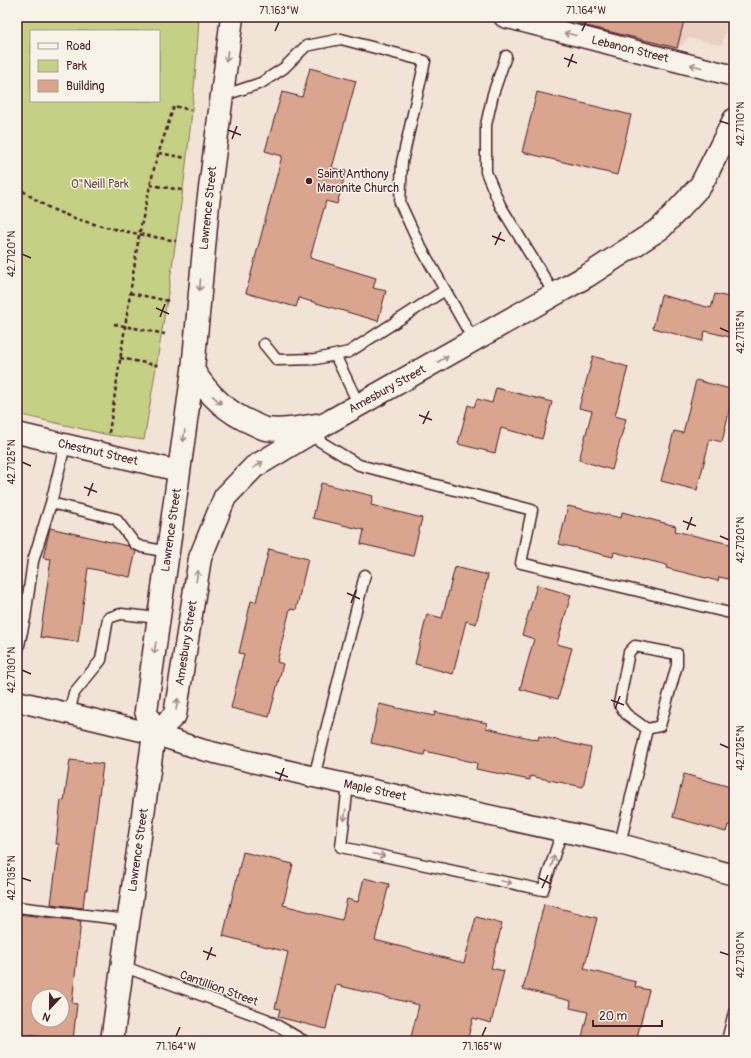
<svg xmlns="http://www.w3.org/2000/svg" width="751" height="1058" viewBox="0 0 751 1058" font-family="Pangolin,sans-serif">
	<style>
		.built { fill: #ead0c0 }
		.green { fill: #c4d084; stroke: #877858; fill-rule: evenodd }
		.building { fill: #d9a58e; stroke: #4a1f2b; fill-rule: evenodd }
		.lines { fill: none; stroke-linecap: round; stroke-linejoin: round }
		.lane-casing { stroke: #4a1f2b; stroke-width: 13 }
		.street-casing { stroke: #4a1f2b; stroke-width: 23 }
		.secondary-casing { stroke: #4a1f2b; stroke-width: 25 }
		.path { stroke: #4a1f2b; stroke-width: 2.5; stroke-dasharray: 4 3; stroke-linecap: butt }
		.lane { stroke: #f7f3e8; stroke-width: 10 }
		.street { stroke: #f7f3e8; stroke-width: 20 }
		.secondary { stroke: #f7f3e8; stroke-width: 22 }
		.oneway { stroke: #a0898a }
		.ticks { fill: none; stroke: #4a1f2b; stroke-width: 1.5 }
		.poi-dot { fill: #4a1f2b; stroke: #f7f3e8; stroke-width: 1.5 }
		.labels { text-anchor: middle; stroke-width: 3; stroke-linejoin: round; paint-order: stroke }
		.street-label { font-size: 12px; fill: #4a1f2b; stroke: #f7f3e8 }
		.poi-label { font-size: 12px; fill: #4a1f2b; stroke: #f7f3e8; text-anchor: start }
		.park-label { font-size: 12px; fill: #684b41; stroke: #f7f3e8 }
		.neatline { fill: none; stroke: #4a1f2b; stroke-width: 1.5 }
		.ticks-label { font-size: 10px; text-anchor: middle; fill: #4a1f2b }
	</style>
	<rect width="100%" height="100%" fill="#f1e3d6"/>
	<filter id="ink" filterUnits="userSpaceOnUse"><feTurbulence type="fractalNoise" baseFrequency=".025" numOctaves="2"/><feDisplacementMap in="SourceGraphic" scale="8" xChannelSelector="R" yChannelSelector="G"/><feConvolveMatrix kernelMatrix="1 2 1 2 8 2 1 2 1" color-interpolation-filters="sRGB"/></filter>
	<g filter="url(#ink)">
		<path class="built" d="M527,17H728L722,45L688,38L674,54Z"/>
		<path class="green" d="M17,17H199C192,159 167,300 144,440L109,435L17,414ZM31,31H159V101H31Z"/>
		<path class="building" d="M579,17H685L677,48L578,24Z
			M310,68L356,81L332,168L346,171L337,204L326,201L310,258L376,278L373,288L386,291L378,321L299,298L296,307L246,293L282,156L265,151L282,92L302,97Z
			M537,92L631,115L617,175L522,152Z
			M715,294L734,298V338L705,331L702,341L653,328L661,295L711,308Z
			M593,356L628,367L615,416L626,419L612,470L579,460L592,411L579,408Z
			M696,380L734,390L722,442L710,439L697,490L661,481L674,431L683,433Z
			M496,388L552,402L542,439L501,428L495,453L458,444L468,405L474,407L477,399L492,403Z
			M321,483L373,496L371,505L422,518L413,556L361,544L364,530L313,518Z
			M568,506L621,518L622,512L676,526L675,531L734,545V580L719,577L718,581L666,568L667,565L614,552L613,557L559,544Z
			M50,528L128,546L136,551L130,577L88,568L78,642L40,637L51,559L43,558Z
			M269,549L308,559L296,610L290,609L277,662L283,664L269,717L231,708L244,654L239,653L251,601L256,602Z
			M455,567L488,575L476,624L466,621L453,674L415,664L427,614L442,618Z
			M537,585L571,595L557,644L572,648L558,699L520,689L534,639L522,635Z
			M379,704L434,716L435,712L487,723L486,728L538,740L539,736L591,748L583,787L530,776V780L476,769L477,763L425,751L424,755L371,743Z
			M70,760L103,764L87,890H85L83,908L51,904L59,844H56L61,800L64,801Z
			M684,774L734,788V827L728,825L726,832L673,817Z
			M243,852L293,864L283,905L342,920L347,899L358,902L364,878L389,884L375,940L464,963L476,917L502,924L491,968L504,971L491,1023L473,1018L467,1041H410L419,1005L336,985L326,1029L278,1017L280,1009L275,1008L288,952L223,936Z
			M544,904L597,918L584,969L636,982L635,987L649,990L636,1041H581L588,1012L570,1008L571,1001L523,989Z
			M17,914L81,921L72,1003L77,1004L73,1040L17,1034L21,981H17ZM38,996H62V1020H38Z"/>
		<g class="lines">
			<g class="lane-casing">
				<path id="lane" d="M506,56L493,94L486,125V172L500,205L555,295
					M222,96L261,83L284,68L306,46L341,39L425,61L402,162L400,203L419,244L474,341
					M264,344L277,360L316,359L349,352L445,290
					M335,355L359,405
					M308,434L359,465L532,510L521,563L734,614
					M51,503L116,519L135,544L142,547L168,552
					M17,654L25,618L33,561L51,503L65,445
					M69,713L74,693L101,660L108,618L121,614L159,618
					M314,777L365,575
					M348,784L341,847L543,890L562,831
					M620,844L647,729L660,726L677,665V654L635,646L629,652L619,704L626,714L647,729
					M17,907L128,920
					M122,966L266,1019L304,1041
					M727,1041L734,1012"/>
			</g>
			<g class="street-casing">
				<path id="street" d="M504,17L734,76
					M17,433L179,471
					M17,701L154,734L203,750L314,777L620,844L734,875"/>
			</g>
			<g class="secondary-casing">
				<path id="secondary" d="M193,370C207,393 226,412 252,423C256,425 261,428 266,429C283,431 299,428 316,425
					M154,734L175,715L200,558L225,497L254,467L327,423L587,276L661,228L701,185L734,120
					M112,1041L154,734L146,711L193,370L208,204L232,17"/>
			</g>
			<path class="path" d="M159,153L186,158
				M150,185L182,190
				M17,187C29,195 41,204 54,210C92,227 135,233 176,241
				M130,293L169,301
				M114,324L165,334
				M120,358L161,366
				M109,433L139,235L155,164L174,106L191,110"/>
			<use href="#lane" class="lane"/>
			<use href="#street" class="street"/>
			<use href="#secondary" class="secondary"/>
		</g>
		<defs><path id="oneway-shaft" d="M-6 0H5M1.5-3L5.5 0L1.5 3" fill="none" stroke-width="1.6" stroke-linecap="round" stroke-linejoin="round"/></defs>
		<g class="oneway">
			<use href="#oneway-shaft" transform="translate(570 34) rotate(-166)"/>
			<use href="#oneway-shaft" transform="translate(227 56) rotate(97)"/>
			<use href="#oneway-shaft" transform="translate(696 66) rotate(-166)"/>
			<use href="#oneway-shaft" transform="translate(200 285) rotate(95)"/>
			<use href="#oneway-shaft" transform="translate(443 359) rotate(-30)"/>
			<use href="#oneway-shaft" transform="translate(217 400) rotate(43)"/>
			<use href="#oneway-shaft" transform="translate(184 436) rotate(98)"/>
			<use href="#oneway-shaft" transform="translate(258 465) rotate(-35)"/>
			<use href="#oneway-shaft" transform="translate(197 576) rotate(-80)"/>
			<use href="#oneway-shaft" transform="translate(155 648) rotate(98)"/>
			<use href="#oneway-shaft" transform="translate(177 704) rotate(-82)"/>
			<use href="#oneway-shaft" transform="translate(345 815) rotate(96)"/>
			<use href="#oneway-shaft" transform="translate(379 855) rotate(12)"/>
			<use href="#oneway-shaft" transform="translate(553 861) rotate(-73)"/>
			<use href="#oneway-shaft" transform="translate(506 882) rotate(12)"/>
		</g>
	</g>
	<path class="ticks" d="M275,31L279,22M582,31L586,22M564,58L577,63M568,67L573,54M720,121L729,124M228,130L241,135M232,139L237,126M492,236L505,241M495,245L501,232M22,254L31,258M156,308L169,314M160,317L165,304M720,328L729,332M419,415L432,420M423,424L429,411M22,462L31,466M84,487L97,492M88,496L93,483M683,521L696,526M687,530L692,517M720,536L729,540M347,593L360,599M351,603L356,590M22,670L31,674M611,700L624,705M615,709L620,696M720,744L729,748M275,772L288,777M279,781L284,768M22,878L31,881M539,878L551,884M542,888L548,875M203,951L216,956M720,952L729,955M207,960L212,947M176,1036L180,1027M482,1036L486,1027"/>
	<circle class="poi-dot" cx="309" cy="181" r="4"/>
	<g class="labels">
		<g class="street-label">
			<text transform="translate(630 49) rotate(14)" y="4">Lebanon Street</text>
			<text transform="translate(208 208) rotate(-84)" y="4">Lawrence Street</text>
			<text transform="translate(387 389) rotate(-29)" y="4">Amesbury Street</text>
			<text transform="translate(98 452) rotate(13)" y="4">Chestnut Street</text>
			<text transform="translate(171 530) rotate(-82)" y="4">Lawrence Street</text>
			<text transform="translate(186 643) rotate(-81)" y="4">Amesbury Street</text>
			<text transform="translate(375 790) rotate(12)" y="4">Maple Street</text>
			<text transform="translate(138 850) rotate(-82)" y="4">Lawrence Street</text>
			<text transform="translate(219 988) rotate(20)" y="4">Cantillion Street</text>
		</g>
		<g class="poi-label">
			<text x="317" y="178">Saint Anthony<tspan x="317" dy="14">Maronite Church</tspan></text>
		</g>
		<g class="park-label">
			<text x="100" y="188">O"Neill Park</text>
		</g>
	</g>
	<rect width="751" height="1058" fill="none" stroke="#f7f3e8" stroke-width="44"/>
	<rect x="30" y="30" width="130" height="72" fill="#f7f3e8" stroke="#b29e9c"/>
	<rect x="38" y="43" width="20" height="6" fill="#f7f3e8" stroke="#b29e9c"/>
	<text x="66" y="50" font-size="12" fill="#4a1f2b">Road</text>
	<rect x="38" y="60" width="20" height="12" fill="#c4d084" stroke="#b29e9c"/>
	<text x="66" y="70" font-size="12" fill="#4a1f2b">Park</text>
	<rect x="38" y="80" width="20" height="12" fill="#d9a58e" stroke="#b29e9c"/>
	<text x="66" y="90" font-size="12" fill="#4a1f2b">Building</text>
	<g transform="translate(50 1008) rotate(202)"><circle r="19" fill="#f7f3e8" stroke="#b29e9c"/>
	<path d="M0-3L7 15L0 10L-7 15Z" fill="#4a1f2b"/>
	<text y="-6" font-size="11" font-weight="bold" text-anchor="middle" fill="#4a1f2b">N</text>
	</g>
	<path d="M593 1020v6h69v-6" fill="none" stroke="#4a1f2b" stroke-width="2"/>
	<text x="599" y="1020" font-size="12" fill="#4a1f2b" stroke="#f7f3e8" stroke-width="3" paint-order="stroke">20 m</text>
	<rect x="22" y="22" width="707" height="1014" class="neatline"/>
	<g class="ticks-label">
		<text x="279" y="14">71.163°W</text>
		<text x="586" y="14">71.164°W</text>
		<text transform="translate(740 124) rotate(-90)" y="4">42.7110°N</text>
		<text transform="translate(11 254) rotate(-90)" y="4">42.7120°N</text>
		<text transform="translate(740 332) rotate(-90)" y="4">42.7115°N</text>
		<text transform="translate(11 462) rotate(-90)" y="4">42.7125°N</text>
		<text transform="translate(740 540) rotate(-90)" y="4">42.7120°N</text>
		<text transform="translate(11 670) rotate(-90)" y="4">42.7130°N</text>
		<text transform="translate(740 748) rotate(-90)" y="4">42.7125°N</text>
		<text transform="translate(11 878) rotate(-90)" y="4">42.7135°N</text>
		<text transform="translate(740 955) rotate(-90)" y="4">42.7130°N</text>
		<text x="176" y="1050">71.164°W</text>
		<text x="482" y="1050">71.165°W</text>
	</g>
</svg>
